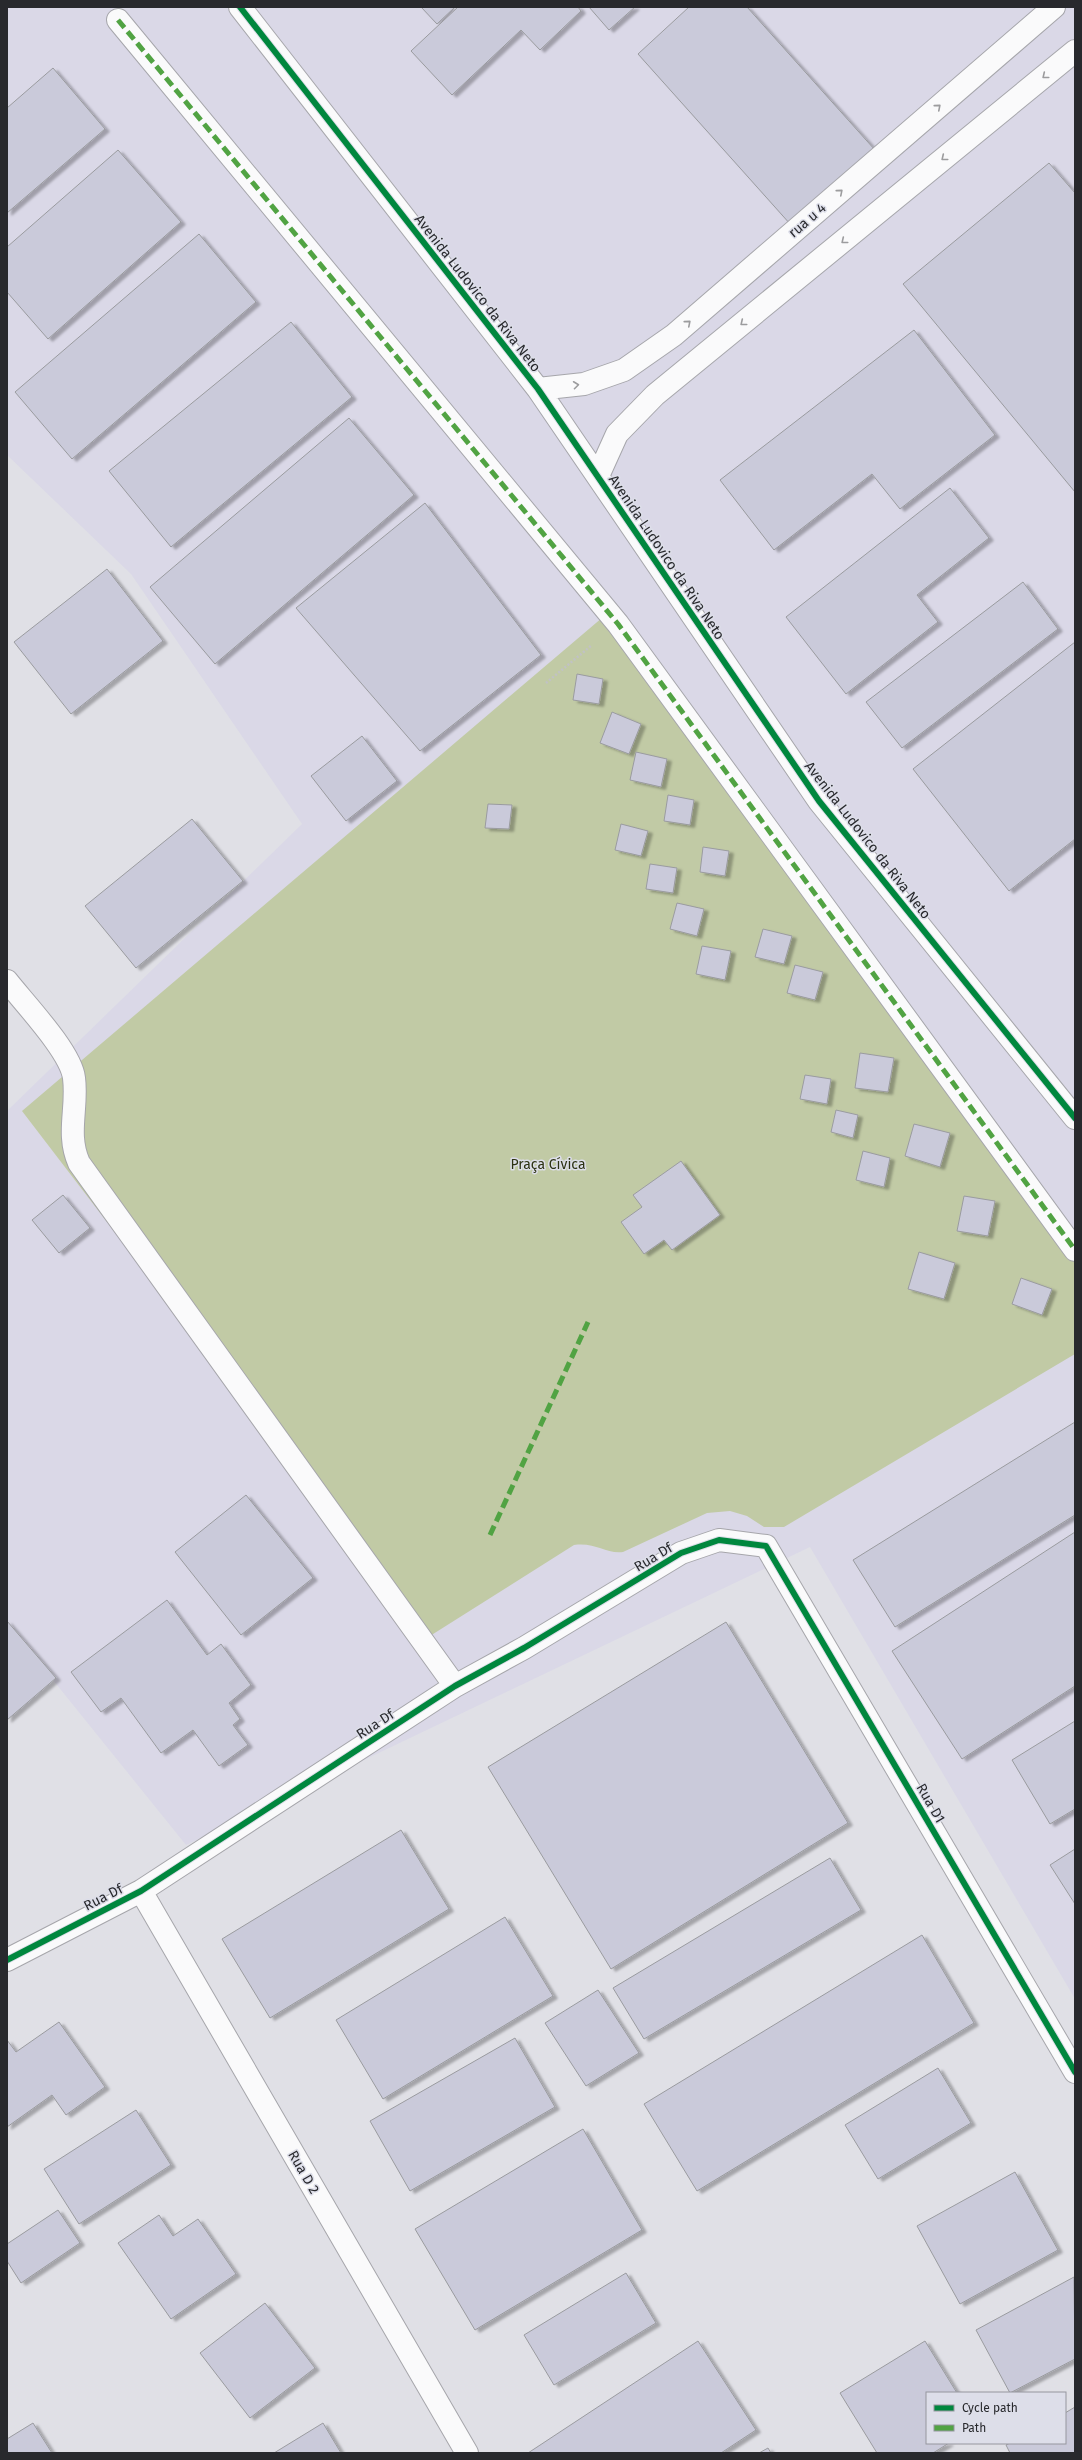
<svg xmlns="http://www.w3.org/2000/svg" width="1082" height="2460" viewBox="0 0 1082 2460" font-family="'Fira Sans',sans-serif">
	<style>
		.commercial { fill: #dad8e7 }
		.green { fill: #c1caa5 }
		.building { fill: #cacada; stroke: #9a9b9f; filter: url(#shadow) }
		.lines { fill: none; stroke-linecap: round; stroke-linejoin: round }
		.minor-casing { stroke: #a6a6ab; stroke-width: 24 }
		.path { stroke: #c1c2c4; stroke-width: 2.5; stroke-dasharray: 2 2; stroke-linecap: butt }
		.minor { stroke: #fafafb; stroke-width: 22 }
		.quiet { stroke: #51a343; stroke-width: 5; stroke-dasharray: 10 5; stroke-linecap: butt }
		.cycleway-casing { stroke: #dddee9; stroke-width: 8 }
		.cycleway { stroke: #00873e; stroke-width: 6 }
		.oneway { stroke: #9c9c9e }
		.labels { text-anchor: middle; stroke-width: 3; stroke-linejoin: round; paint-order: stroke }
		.street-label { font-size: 14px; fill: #28292d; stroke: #dddee9 }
		.park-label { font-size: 14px; fill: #2c3212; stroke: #dddee9 }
	</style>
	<defs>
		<filter id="shadow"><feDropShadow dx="4.5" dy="2.5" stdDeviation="1" flood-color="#0004"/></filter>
	</defs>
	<rect width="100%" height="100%" fill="#e0e0e6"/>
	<path class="commercial" d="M7,7H1075V1999L810,1547L186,1845L7,1623V1111L302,824L131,574L7,455Z"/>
	<path class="green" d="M616,606L1075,1243V1354L784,1527H764L747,1516L730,1511L707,1513L623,1552C605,1554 596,1542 574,1545L422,1641L205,1350L22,1111Z"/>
	<path class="building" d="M421,7H455L437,24Z
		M458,7H578L581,11L540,50L521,30L452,95L411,51Z
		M589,7H635L609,30Z
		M689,7H747L875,150L791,225L638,54Z
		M53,68L105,129L7,213V108Z
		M118,150L181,222L48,339L7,292V247Z
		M1049,163L1075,193V492L903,284Z
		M199,234L256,302L72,459L15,392Z
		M291,322L352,397L171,547L109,471Z
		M914,330L995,435L900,509L872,474L774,550L720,480Z
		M349,418L414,495L215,664L150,587Z
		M950,488L989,538L917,595L938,622L846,694L786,617Z
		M425,503L541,655L420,751L296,608Z
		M107,569L163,641L71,714L14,642Z
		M1023,582L1058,629L902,748L866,702Z
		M1075,642V839L1009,891L913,769Z
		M577,674L603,679L599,704L573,700Z
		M612,712L641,724L629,754L600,743Z
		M362,736L397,781L346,821L311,776Z
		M636,752L667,759L661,787L630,780Z
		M668,795L694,800L690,825L664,821Z
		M488,804L512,805L509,829L485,828Z
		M192,819L243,881L136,968L85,906Z
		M621,824L648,831L641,856L615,850Z
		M703,847L729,851L725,876L700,872Z
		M650,864L677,868L673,893L646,889Z
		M677,903L704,909L697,936L670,929Z
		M763,929L792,936L784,964L755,957Z
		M702,946L731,951L725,980L696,974Z
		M795,965L823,972L815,1000L787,993Z
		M860,1053L894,1058L888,1092L855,1088Z
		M805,1075L831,1079L827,1104L800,1099Z
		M836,1110L858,1115L853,1138L831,1132Z
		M914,1124L950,1133L940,1167L905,1156Z
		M863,1151L890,1158L884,1187L856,1180Z
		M681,1161L720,1215L672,1250L664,1240L644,1254L621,1222L642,1207L633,1195Z
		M63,1195L90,1228L59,1253L32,1220Z
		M964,1196L995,1201L988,1236L957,1231Z
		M919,1252L955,1263L944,1299L908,1289Z
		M1021,1278L1052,1289L1042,1315L1012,1304Z
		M1075,1422V1515L895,1627L853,1560Z
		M246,1495L313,1578L241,1635L175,1552Z
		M1075,1532V1686L962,1759L892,1651Z
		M167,1600L207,1655L221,1644L251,1685L229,1703L240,1719L233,1725L248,1745L219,1766L193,1730L161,1753L121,1698L101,1712L71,1672Z
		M7,1621L56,1678L7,1720Z
		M726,1622L848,1823L611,1969L488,1767Z
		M1075,1721V1809L1050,1824L1012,1760Z
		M401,1830L449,1909L270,2018L222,1939Z
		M1075,1849V1904L1050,1865Z
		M830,1858L861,1910L644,2039L613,1988Z
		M505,1917L553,1996L383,2099L336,2020Z
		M922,1935L974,2023L697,2191L644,2104Z
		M598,1990L639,2053L586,2086L545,2023Z
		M59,2022L105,2087L66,2115L52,2095L7,2127V2040L16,2052Z
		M515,2038L555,2107L410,2191L370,2121Z
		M938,2068L971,2123L878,2179L845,2125Z
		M136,2110L171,2165L79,2224L44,2169Z
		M583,2129L642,2230L475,2330L415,2229Z
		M1015,2172L1058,2250L960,2304L917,2226Z
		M58,2210L80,2243L21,2283L7,2261V2244Z
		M159,2215L173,2236L198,2219L236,2274L171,2319L118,2243Z
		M626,2273L656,2323L554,2385L524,2335Z
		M1074,2277L1075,2359L1010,2393L976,2330Z
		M265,2303L315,2368L250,2418L200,2353Z
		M698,2341L756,2430L721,2453H528Z
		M925,2341L957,2393H927V2443H949L933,2453H877L840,2393Z
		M1075,2407V2453H1010L1006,2445L1010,2443H1065V2413Z
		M33,2423L52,2453H7V2439Z
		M323,2423L341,2453H274Z
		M768,2448L771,2453H759Z"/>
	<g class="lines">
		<g class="minor-casing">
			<path id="minor" d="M240,7L538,389L819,801L1075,1118
				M118,20L618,624L1075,1250
				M538,389L584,384L624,370L674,335L1054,7
				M598,476L617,434L655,395L1075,51
				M7,981C25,1004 71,1052 74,1078C78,1108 66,1134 79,1163L455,1686
				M141,1891L467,2453
				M7,1960L141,1891L455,1686L524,1648L681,1553L719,1540L766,1546L1075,2072"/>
		</g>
		<path class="path" d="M546,683L592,645"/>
		<use href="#minor" class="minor"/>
		<path class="quiet" d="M118,20L618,624L1075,1250
			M490,1535L588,1322"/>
		<g class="cycleway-casing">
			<path id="cycleway" d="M240,7L538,389L819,801L1075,1118
				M7,1960L141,1891L455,1686L524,1648L681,1553L719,1540L766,1546L1075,2072"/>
		</g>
		<use href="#cycleway" class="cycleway"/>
	</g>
	<defs><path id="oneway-chevron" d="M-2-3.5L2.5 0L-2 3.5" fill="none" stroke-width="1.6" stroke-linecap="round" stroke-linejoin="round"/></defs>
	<g class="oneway">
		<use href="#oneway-chevron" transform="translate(1045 76) rotate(141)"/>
		<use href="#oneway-chevron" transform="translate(938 107) rotate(-41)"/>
		<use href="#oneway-chevron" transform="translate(944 158) rotate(141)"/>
		<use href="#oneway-chevron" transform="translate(840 192) rotate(-41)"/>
		<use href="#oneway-chevron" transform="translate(844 241) rotate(141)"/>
		<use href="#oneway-chevron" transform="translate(688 323) rotate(-41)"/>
		<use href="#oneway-chevron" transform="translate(743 323) rotate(141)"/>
		<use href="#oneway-chevron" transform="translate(576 385) rotate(-7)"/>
	</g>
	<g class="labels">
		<g class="street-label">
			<text transform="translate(807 220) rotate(-41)" y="5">rua u 4</text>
			<text transform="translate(478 293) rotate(52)" y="5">Avenida Ludovico da Riva Neto</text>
			<text transform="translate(667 557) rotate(56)" y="5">Avenida Ludovico da Riva Neto</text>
			<text transform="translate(868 840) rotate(52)" y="5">Avenida Ludovico da Riva Neto</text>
			<text transform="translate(653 1557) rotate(-31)" y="5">Rua Df</text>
			<text transform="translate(375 1724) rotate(-33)" y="5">Rua Df</text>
			<text transform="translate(931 1803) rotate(60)" y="5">Rua D1</text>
			<text transform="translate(103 1897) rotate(-27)" y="5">Rua Df</text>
			<text transform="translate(304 2172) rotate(60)" y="5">Rua D 2</text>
		</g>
		<g class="park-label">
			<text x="548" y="1169">Praça Cívica</text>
		</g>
	</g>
	<rect width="1082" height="2460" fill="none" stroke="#28292d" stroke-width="16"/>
	<rect x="926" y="2392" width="140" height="52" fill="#dddee9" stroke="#95969e"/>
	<rect x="934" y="2405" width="20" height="6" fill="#00873e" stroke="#95969e"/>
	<text x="962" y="2412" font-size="12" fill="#28292d">Cycle path</text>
	<rect x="934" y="2425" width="20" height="6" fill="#51a343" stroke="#95969e"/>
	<text x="962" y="2432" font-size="12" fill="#28292d">Path</text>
</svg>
